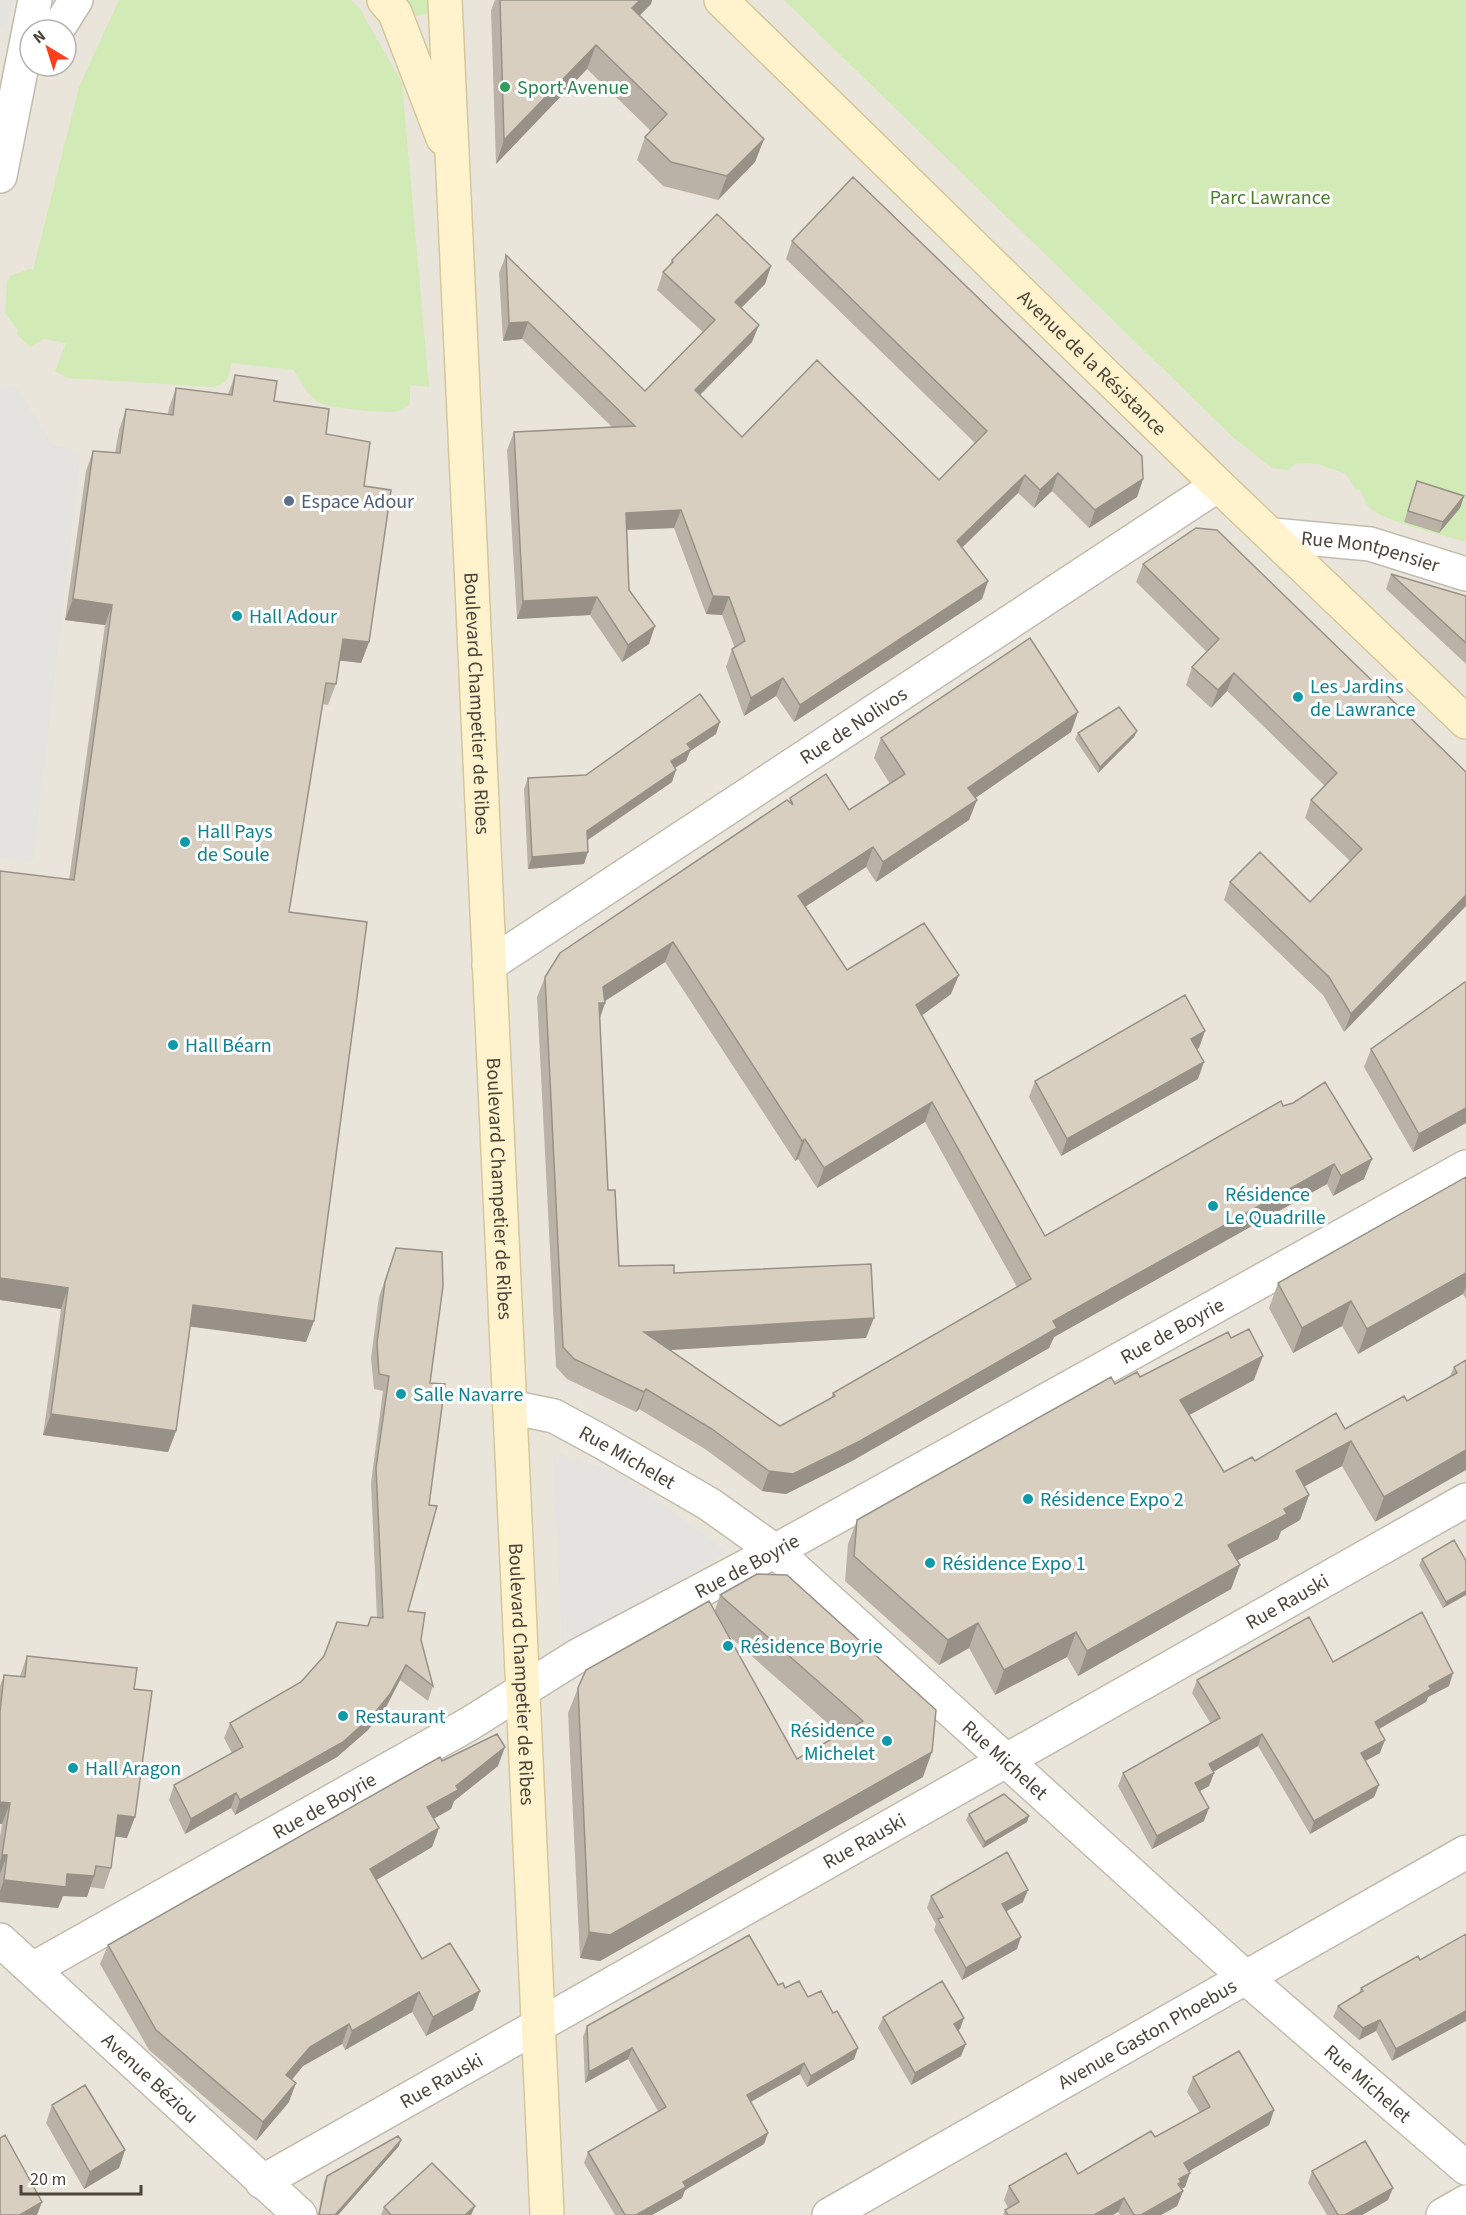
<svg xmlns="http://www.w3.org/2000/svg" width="1466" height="2215" viewBox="0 0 1466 2215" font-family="'Source Sans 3',sans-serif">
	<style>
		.residential { fill: #eae5da; fill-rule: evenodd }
		.green { fill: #d2eab5 }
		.parking { fill: #e5e3e0 }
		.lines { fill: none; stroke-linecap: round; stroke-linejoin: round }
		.street-casing { stroke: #c2bbae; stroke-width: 36 }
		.secondary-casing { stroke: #d6c79b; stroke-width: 36 }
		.street { stroke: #fff; stroke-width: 33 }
		.secondary { stroke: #fff3cd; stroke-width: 33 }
		.wall { fill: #bab2a6; fill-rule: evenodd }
		.shaded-wall { fill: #979187 }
		.building { fill: #d8cfc1; stroke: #979187; stroke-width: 1.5; fill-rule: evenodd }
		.leisure-dot { fill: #2e9e5b; stroke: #fff; stroke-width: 2 }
		.service-dot { fill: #5c6f8a; stroke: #fff; stroke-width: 2 }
		.culture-dot { fill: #0f9aa8; stroke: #fff; stroke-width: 2 }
		.labels { text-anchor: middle; stroke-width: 6; stroke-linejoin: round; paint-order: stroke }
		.leisure-label { font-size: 20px; fill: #27864d; stroke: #fff; text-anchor: start }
		.park-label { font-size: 20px; fill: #4a7f2a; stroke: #fff }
		.street-label { font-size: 20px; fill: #4b4439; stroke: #fff }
		.service-label { font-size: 20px; fill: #4e5e75; stroke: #fff; text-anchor: start }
		.culture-label { font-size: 20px; fill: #0d838f; stroke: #fff; text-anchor: start }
	</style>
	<rect width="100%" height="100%" fill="#f6f3ec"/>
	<path class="residential" d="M0,0H1466V2215H0ZM30,30H66V66H30Z"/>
	<path class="green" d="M119,0H351L359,7L402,83L429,387L410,385V404C406,407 399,412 394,412C384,413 328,408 320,403C308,396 301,382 294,370L231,363C229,376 229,383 214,387L67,378L55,371L66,343L43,339L31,347L17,335L18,330L5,313L7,282L10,276L29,269L33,270L79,87Z
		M405,0H428L430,13L415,16Z
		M784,0H1466V542C1442,534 1388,523 1371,509C1364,503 1364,495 1359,489L1356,490L1346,474L1318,464L1297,463L1288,470L1272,468L1234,438Z"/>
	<path class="parking" d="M0,0H12L7,25L0,27Z
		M16,386L53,445L81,451L33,862L0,858V388Z
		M553,1452L618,1472L728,1552L562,1646Z"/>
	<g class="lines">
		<g class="street-casing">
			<g id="street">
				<path d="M57,30L76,0"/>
				<path d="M0,176L35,0"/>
				<path id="s1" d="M1273,535L1370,544L1466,574"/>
				<path id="s2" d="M489,965L1218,485"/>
				<path id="s3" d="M510,1407L554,1416L602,1442L709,1504L775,1551L1246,1978L1466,2168"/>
				<path id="s4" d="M0,1940L300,2215"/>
				<path id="s5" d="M33,1969L469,1724L579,1655L775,1551L1466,1167"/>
				<path id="s6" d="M262,2182L1466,1500"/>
				<path id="s7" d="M829,2215L1466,1852"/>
				<path d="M1443,2215L1466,2202"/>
			</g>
		</g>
		<g class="secondary-casing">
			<g id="secondary">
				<path d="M384,0L395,13L443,138"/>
				<path id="s8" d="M445,0L547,2215"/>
				<path id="s9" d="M721,0L1218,485L1466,722"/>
			</g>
		</g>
		<use href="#street" class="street"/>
		<use href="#secondary" class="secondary"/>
	</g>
	<path class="wall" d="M495,0H652L651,4L639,16L764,139L755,162L718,200L663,186L637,160L645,137L651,131L587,69L496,164L491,10Z
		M792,241L1143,479L1137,497L1089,528L1052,491L1034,508L1018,493L962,548L988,581L982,599L794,722L776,696L744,716L726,667L732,649L735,648L722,615L706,614L674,528L627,530L629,590L649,644L622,662L590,615L517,619L507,450L514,432L612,427L522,339L503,341L499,273L506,255L645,391L703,332L657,290L663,272L669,266L672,260L771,266L765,284L741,308L752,342L700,395L742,437L939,480L975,443L786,259Z
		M235,375L326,434L364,486L369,642L361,663L339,660L336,684L328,705L322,704L289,912L314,1321L306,1342L190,1326L176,1431L168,1452L43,1435L61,1309L0,1300V871L69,880L105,625L65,620L86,471L93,451L115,453L119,430L126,409L168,414L169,408L176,388L228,394Z
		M1417,481L1464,496L1460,508L1439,533L1404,522Z
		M1143,564L1466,772L1344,1032L1323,995L1224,900L1230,882L1310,902L1350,861L1305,818L1311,800L1325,786L1227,691L1211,708L1186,685L1192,667L1207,652L1136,582Z
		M1391,574L1466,596V664L1386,589Z
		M1078,712L1071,732L975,798L969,820L876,882L866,867L805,907L847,970L951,994L922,1015L1045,1236L1283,1106L1364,1179L1333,1196L1327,1184L1054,1337L1049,1348L852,1461L786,1494L762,1491L705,1449L639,1409L636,1412L567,1379L556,1367L537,997L545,977L789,802L790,798L849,810L890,784L874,758L881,738ZM665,962L795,1161L798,1159L817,1188L925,1122L1017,1287L833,1393L831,1398L780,1426L670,1350L866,1338L674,1273L619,1266L608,1190L600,1018L605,1003V1001Z
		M1137,731L1134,737L1098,773L1075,739L1078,733Z
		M716,734L690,751L686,761L675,768L672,782L588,840L584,864L528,869L524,789L528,778L586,775Z
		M1199,1048L1197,1049L1198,1079L1061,1156L1029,1097L1035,1081Z
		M1371,1049L1466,1123L1413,1152L1364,1067Z
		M1466,1177V1299L1463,1294L1358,1354L1342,1326L1293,1353L1269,1308L1278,1283Z
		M396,1248L430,1383L408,1611L421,1640L433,1686L428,1701L400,1680L385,1709L368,1730L337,1757L235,1815L231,1808L185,1834L169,1800L174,1785L232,1753L224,1738L230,1723L301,1682L367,1626L371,1617H377L371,1483L383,1391L374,1389L371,1358L379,1297Z
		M1466,1360L1375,1522L1342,1466L1304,1486L1309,1495L1300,1520L1281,1531L1278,1539L1237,1560L1240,1565L1231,1589L1078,1676L1067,1657L995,1695L969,1648L939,1665L845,1581L848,1544L857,1520L1115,1384L1140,1377L1254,1380L1189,1415L1224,1472L1345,1429L1407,1401L1450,1376L1454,1367Z
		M1422,1559L1466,1561L1443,1608L1419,1565Z
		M757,1574L923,1777L600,1961L580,1958L568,1713L578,1688L715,1610L720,1595ZM729,1636L840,1734L797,1759Z
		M27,1656L134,1689L127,1838L115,1836L111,1868L104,1889L90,1887L87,1897L63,1896L58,1908L0,1902V1837L2,1824H0V1686L4,1675L20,1676Z
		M1333,1662L1449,1686L1428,1697L1426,1702L1379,1729L1380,1753L1365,1761L1379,1785L1374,1797L1310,1834L1258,1746L1213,1772L1214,1773L1209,1786L1200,1791L1204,1821L1152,1849L1118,1786L1123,1773L1211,1724L1192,1693L1197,1680Z
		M442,1761L498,1766L454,1801L451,1809L433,1819L439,1828L432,1847L376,1880L422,1959L480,1991L473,2010L426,2036L412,2012L345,2050L342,2044L303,2066L292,2080L289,2102L256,2141L149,2050L100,1964L108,1945Z
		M969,1814L1029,1816L1027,1822L983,1848L966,1820Z
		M931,1896L1023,1902L1006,1911L1017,1949L962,1980L934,1930L936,1924L927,1908Z
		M1466,1934L1392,2061L1376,2031L1359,2040L1333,2017L1338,2006L1359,1994L1361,1988L1420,1960Z
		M778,1985L808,1997L833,2013L858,2048L854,2059L807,2087L800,2074L751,2102L768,2133L764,2144L685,2190L682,2198L652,2215H615L584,2163L588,2152L658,2111L628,2059L585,2083L583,2037L587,2026Z
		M883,2017L960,2029L958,2031L961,2056L911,2085L878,2028Z
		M1193,2077L1274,2110L1269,2125L1189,2171L1185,2187L1181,2189L1183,2191L1177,2206L1161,2215H1120L1118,2212L1113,2215H1003L1005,2210L1008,2208L1004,2200L1009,2186L1078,2174L1155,2137L1200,2113L1187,2092Z
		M52,2105L125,2150L119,2168L84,2189L46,2123Z
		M399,2146L338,2215H318L324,2182L327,2176Z
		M1312,2171L1388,2200L1362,2215H1327L1308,2183Z
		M475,2206L471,2215H381L384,2207Z"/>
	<path class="shaded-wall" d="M640,0H652L651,4L623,32L632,8Z
		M596,45L587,69L496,164L504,140Z
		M764,139L755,162L718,200L727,176Z
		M771,266L765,284L729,320L735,302Z
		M528,322L522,339L503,341L509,323Z
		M759,325L752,342L688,407L695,390Z
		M1058,473L1052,491L1034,508L1040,490Z
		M1025,475L1018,493L950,559L957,541Z
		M1143,479L1137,497L1089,528L1095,510Z
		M1464,496L1460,508L1439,533L1443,522Z
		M681,510L674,528L620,530L626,513Z
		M988,581L982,599L794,722L800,705Z
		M713,596L729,597L722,615L706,614Z
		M597,597L590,615L517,619L523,601Z
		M73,599L112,605L105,625L65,620Z
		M655,626L649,644L622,662L628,645Z
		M343,639L369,642L361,663L335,660Z
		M1234,673L1227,691L1211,708L1218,690Z
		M783,678L776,696L744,716L751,698Z
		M1078,712L1071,732L961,808L968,788Z
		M720,722L716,734L690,751L686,761L666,773L671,761L687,744Z
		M1137,731L1134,737L1098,773L1100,767Z
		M676,770L672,782L583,843L587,831Z
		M977,800L969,820L876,882L883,862Z
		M873,847L866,867L791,916L798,896Z
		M588,852L584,864L528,869L532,857Z
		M1466,895V906L1344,1032L1351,1014Z
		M673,942L665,962L602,1003H605L598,1023H592L603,987Z
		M959,975L951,994L909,1025L916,1005Z
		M1205,1031L1199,1048L1185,1055L1191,1039Z
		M1204,1062L1198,1079L1061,1156L1067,1139Z
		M932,1102L925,1122L817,1188L824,1168Z
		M1466,1108V1123L1413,1152L1419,1134Z
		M805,1139L798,1159L795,1161L802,1141Z
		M1372,1159L1364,1179L1333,1196L1341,1176Z
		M1334,1164L1327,1184L1054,1337L1049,1348L852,1461L786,1494L762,1491L769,1471L1053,1321Z
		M1466,1273V1287L1463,1294L1358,1354L1367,1329Z
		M0,1278L68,1288L61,1309L0,1300Z
		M1351,1301L1342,1326L1293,1353L1302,1328Z
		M193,1305L314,1321L306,1342L186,1326Z
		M874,1318L866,1338L637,1352L644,1332Z
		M1263,1356L1254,1380L1171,1425L1180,1400Z
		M646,1389L639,1409L636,1412L644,1392Z
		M51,1414L176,1431L168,1452L43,1435Z
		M1351,1441L1342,1466L1287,1496L1296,1471Z
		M1466,1450V1470L1375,1522L1384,1497Z
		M1309,1495L1300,1520L1281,1531L1278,1539L1219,1570L1228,1545L1284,1509Z
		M1240,1565L1231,1589L1078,1676L1087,1651Z
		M1466,1591V1595L1443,1608L1446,1602Z
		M978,1623L969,1648L939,1665L948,1640Z
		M1076,1632L1067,1657L995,1695L1004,1670Z
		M406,1665L400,1680L385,1709L368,1730L337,1757L235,1815L240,1800Z
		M1453,1673L1449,1686L1428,1697L1426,1702L1370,1734L1375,1722L1429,1686Z
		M1262,1734L1258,1746L1204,1777L1209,1764Z
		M1385,1740L1380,1753L1356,1766L1361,1753Z
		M505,1747L498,1766L454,1801L451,1809L419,1827L427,1807Z
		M932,1752L923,1777L600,1961L580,1958L589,1932Z
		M1214,1773L1209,1786L1191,1796L1195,1783Z
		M1379,1785L1374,1797L1310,1834L1314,1821Z
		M236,1793L231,1808L185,1834L191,1819Z
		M0,1802L10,1803L2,1824H0Z
		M1209,1808L1204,1821L1152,1849L1157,1836Z
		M118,1815L135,1817L127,1838L110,1836Z
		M1029,1816L1027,1822L983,1848L985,1842Z
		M439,1828L432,1847L363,1888L370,1869Z
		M2,1855H7L0,1874V1861Z
		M67,1874L94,1876L87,1897L63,1896L58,1908L0,1902V1891L4,1880Z
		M1028,1890L1023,1902L998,1916L1002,1904Z
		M1021,1937L1017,1949L962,1980L966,1968Z
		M480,1991L473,2010L426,2036L433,2017Z
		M419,1992L412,2012L345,2050L352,2031Z
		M1466,2011V2021L1392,2061L1396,2049Z
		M964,2018L960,2029L950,2036L954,2024Z
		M1380,2020L1376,2031L1359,2040L1363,2028Z
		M349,2024L342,2044L303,2066L279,2095L286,2075L310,2047Z
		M966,2044L961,2056L911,2085L915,2073Z
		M632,2048L628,2059L585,2083L589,2072Z
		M858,2048L854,2059L807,2087L811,2076Z
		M804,2063L800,2074L743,2106L747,2095Z
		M296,2083L289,2102L256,2141L263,2122Z
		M1274,2110L1269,2125L1179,2177L1184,2163Z
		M768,2133L764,2144L685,2190L682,2198L652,2215H636L683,2182Z
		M401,2140L399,2146L338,2215H335Z
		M125,2150L119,2168L84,2189L90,2172Z
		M1190,2173L1185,2187L1178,2191H1183L1177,2206L1161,2215H1141L1179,2179Z
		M1393,2188L1388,2200L1362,2215H1345Z
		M1124,2198L1118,2212L1113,2215H1094Z
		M42,2202L37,2215H20Z
		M475,2206L471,2215H465Z"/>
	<path class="building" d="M500,0H640L632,8L764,139L727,176L671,162L645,137L667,114L596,45L504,140Z
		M853,177L1142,456L1143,479L1095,510L1058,473L1040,490L1025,475L957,541L988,581L800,705L783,678L751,698L732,649L745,641L729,597L713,596L681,510L626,513L629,590L655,626L628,645L597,597L523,601L514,432L635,426L528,322L509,323L506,255L645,391L715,320L663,272L673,262L672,260L717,214L771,266L735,302L759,325L695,390L742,437L817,360L939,480L987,431L792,241Z
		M235,375L277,381L274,401L329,409L326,434L370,442L364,486L391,490L369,642L343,639L336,684L326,683L289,912L367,922L314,1321L193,1305L176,1431L51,1414L68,1288L0,1278V871L74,880L112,605L73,599L93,451L120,453L126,409L173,415L176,388L232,395Z
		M1417,481L1464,496L1443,522L1408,511Z
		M1196,528L1217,530L1466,772V895L1351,1014L1329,977L1230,882L1260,852L1310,902L1362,849L1311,800L1337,773L1234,673L1218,690L1192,667L1219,639L1143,564Z
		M1391,574L1466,596V643Z
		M1030,638L1078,712L968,788L977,800L883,862L873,847L798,896L847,970L924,923L959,975L916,1005L1045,1236L1281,1101L1283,1106L1293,1103L1325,1082L1372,1159L1341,1176L1334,1164L1053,1321L1057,1328L860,1441L793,1474L769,1471L712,1429L646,1389L644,1392L574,1359L563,1347L545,977L560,953L787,800L793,805L790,798L826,774L849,810L905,774L881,738ZM673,942L802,1141L805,1139L824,1168L932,1102L1031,1279L833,1393L835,1396L780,1426L644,1332L874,1318L871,1264L674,1273V1265L619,1266L615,1190H608L599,1003H605L603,987Z
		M700,694L720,722L687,744L691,749L671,761L676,770L587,831L588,852L532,857L528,778L586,775Z
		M1119,707L1137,731L1100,767L1078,733Z
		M1465,982L1466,983V1108L1419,1134L1371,1049Z
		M1185,995L1205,1031L1191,1039L1204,1062L1067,1139L1035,1081Z
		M1466,1177V1273L1367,1329L1351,1301L1302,1328L1278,1283Z
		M396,1248L442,1252L443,1286L430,1383L445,1384L429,1505L437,1506L408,1611L425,1613L421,1640L433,1686L406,1665L390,1694L373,1715L343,1742L240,1800L236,1793L191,1819L174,1785L243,1747L230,1723L301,1682L324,1656L337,1622L368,1626L371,1617L383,1618L376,1468L389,1376L379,1374L377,1343L385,1282Z
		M1249,1329L1263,1356L1180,1400L1224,1472L1252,1457L1255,1461L1336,1413L1345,1429L1404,1396L1407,1401L1457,1373L1454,1367L1466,1360V1450L1384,1497L1351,1441L1296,1471L1309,1495L1284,1509L1287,1514L1228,1545L1240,1565L1087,1651L1076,1632L1004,1670L978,1623L948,1640L854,1556L857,1520L1111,1377L1115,1384L1137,1372L1140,1377L1228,1332L1231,1338Z
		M1454,1540L1466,1561V1591L1446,1602L1422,1559Z
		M757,1574L787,1575L936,1710L932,1752L610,1935L589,1932L578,1688L586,1670L709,1601L797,1759L863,1721L720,1595Z
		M1422,1612L1453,1673L1429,1686L1431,1689L1375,1722L1385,1740L1361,1753L1379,1785L1314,1821L1262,1734L1209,1764L1214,1773L1195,1783L1209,1808L1157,1836L1123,1773L1220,1718L1197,1680L1309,1617L1333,1662Z
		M27,1656L137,1668L134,1689L152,1691L135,1817L118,1815L111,1868L96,1866L94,1876L67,1874L66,1887L4,1880L7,1855H2L10,1803L0,1802V1712L4,1675L25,1677Z
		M497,1734L505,1747L456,1786L458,1790L427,1807L439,1828L370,1869L422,1959L450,1943L480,1991L433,2017L419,1992L352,2031L349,2024L310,2047L286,2075L296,2083L263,2122L156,2030L108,1945L440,1757L442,1761Z
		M1004,1794L1029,1816L985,1842L969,1814Z
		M1007,1852L1028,1890L1002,1904L1021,1937L966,1968L938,1919L943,1917L931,1896Z
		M1466,1934V2011L1396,2049L1380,2020L1363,2028L1338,2006L1363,1991L1361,1988L1418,1956L1420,1960Z
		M749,1935L778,1985L783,1983L785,1988L799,1981L808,1997L821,1991L833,2013L837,2011L858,2048L811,2076L804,2063L747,2095L768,2133L683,2182L686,2187L636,2215H625L588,2152L666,2107L632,2048L589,2072L587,2026Z
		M942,1981L964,2018L954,2024L966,2044L915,2073L883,2017Z
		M1239,2051L1274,2110L1184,2163L1190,2173L1179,2179L1181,2182L1178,2184L1183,2191L1141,2215H1134L1124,2198L1094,2215H1008L1005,2210L1019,2202L1009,2186L1066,2153L1078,2174L1151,2131L1155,2137L1210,2107L1193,2077Z
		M85,2085L125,2150L90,2172L52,2105Z
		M5,2135L42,2202L20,2215H0V2138Z
		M398,2136L401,2140L335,2215H319L327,2176Z
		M1365,2141L1393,2188L1345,2215H1338L1312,2171Z
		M432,2163L475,2206L465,2215H391L384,2207Z"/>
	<circle class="leisure-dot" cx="505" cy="87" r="6"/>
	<circle class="service-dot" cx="289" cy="501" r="6"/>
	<g class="culture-dot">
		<circle cx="237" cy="616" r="6"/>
		<circle cx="1298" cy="697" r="6"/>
		<circle cx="185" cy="842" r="6"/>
		<circle cx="173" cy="1045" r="6"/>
		<circle cx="1213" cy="1206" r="6"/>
		<circle cx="401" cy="1394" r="6"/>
		<circle cx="1028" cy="1499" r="6"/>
		<circle cx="930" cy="1563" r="6"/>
		<circle cx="728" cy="1646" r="6"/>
		<circle cx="343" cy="1716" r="6"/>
		<circle cx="887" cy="1741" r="6"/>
		<circle cx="73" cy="1768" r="6"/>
	</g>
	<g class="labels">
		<g class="leisure-label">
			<text x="517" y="94">Sport Avenue</text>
		</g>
		<g class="park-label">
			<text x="1270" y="204">Parc Lawrance</text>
		</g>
		<g class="street-label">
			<text dy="7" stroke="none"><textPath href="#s9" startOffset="519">Avenue de la Résistance</textPath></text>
			<text dy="7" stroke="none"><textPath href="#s1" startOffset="99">Rue Montpensier</textPath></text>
			<text dy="7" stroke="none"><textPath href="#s8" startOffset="704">Boulevard Champetier de Ribes</textPath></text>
			<text dy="7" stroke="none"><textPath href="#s2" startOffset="436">Rue de Nolivos</textPath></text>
			<text dy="7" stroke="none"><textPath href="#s8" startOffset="1190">Boulevard Champetier de Ribes</textPath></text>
			<text dy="7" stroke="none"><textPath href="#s5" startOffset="1306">Rue de Boyrie</textPath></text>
			<text dy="7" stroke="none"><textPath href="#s3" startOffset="129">Rue Michelet</textPath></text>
			<text dy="7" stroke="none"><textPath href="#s5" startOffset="820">Rue de Boyrie</textPath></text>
			<text dy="7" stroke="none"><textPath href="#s6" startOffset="1178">Rue Rauski</textPath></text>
			<text dy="7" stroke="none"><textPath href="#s8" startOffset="1676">Boulevard Champetier de Ribes</textPath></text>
			<text dy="7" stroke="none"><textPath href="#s3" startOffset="615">Rue Michelet</textPath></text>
			<text dy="7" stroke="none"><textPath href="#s5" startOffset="334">Rue de Boyrie</textPath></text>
			<text dy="7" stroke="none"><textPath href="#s6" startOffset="692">Rue Rauski</textPath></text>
			<text dy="7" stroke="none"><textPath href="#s7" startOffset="366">Avenue Gaston Phoebus</textPath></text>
			<text dy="7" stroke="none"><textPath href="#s4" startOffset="204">Avenue Béziou</textPath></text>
			<text dy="7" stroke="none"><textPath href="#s6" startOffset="206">Rue Rauski</textPath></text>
			<text dy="7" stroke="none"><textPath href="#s3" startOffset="1101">Rue Michelet</textPath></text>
		</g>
		<g class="service-label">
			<text x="301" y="508">Espace Adour</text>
		</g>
		<g class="culture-label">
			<text x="249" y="623">Hall Adour</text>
			<text x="1310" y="693">Les Jardins<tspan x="1310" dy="23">de Lawrance</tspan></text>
			<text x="197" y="838">Hall Pays<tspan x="197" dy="23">de Soule</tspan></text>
			<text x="185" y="1052">Hall Béarn</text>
			<text x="1225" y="1201">Résidence<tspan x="1225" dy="23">Le Quadrille</tspan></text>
			<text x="413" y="1401">Salle Navarre</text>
			<text x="1040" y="1506">Résidence Expo 2</text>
			<text x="942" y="1570">Résidence Expo 1</text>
			<text x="740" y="1653">Résidence Boyrie</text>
			<text x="355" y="1723">Restaurant</text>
			<text x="875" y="1737" text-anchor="end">Résidence<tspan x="875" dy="23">Michelet</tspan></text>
			<text x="85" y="1775">Hall Aragon</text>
		</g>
	</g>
	<g transform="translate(48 48) rotate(322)"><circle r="28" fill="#ffffff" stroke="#b7b4b0" stroke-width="1.5"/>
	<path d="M0-4.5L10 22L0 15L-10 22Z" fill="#fc3f1d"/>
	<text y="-9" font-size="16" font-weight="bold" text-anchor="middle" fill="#4b4439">N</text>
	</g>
	<path d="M21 2185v9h120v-9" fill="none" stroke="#4b4439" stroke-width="3"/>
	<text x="30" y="2185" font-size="18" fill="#4b4439" stroke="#ffffff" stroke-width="4.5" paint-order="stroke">20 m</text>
</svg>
